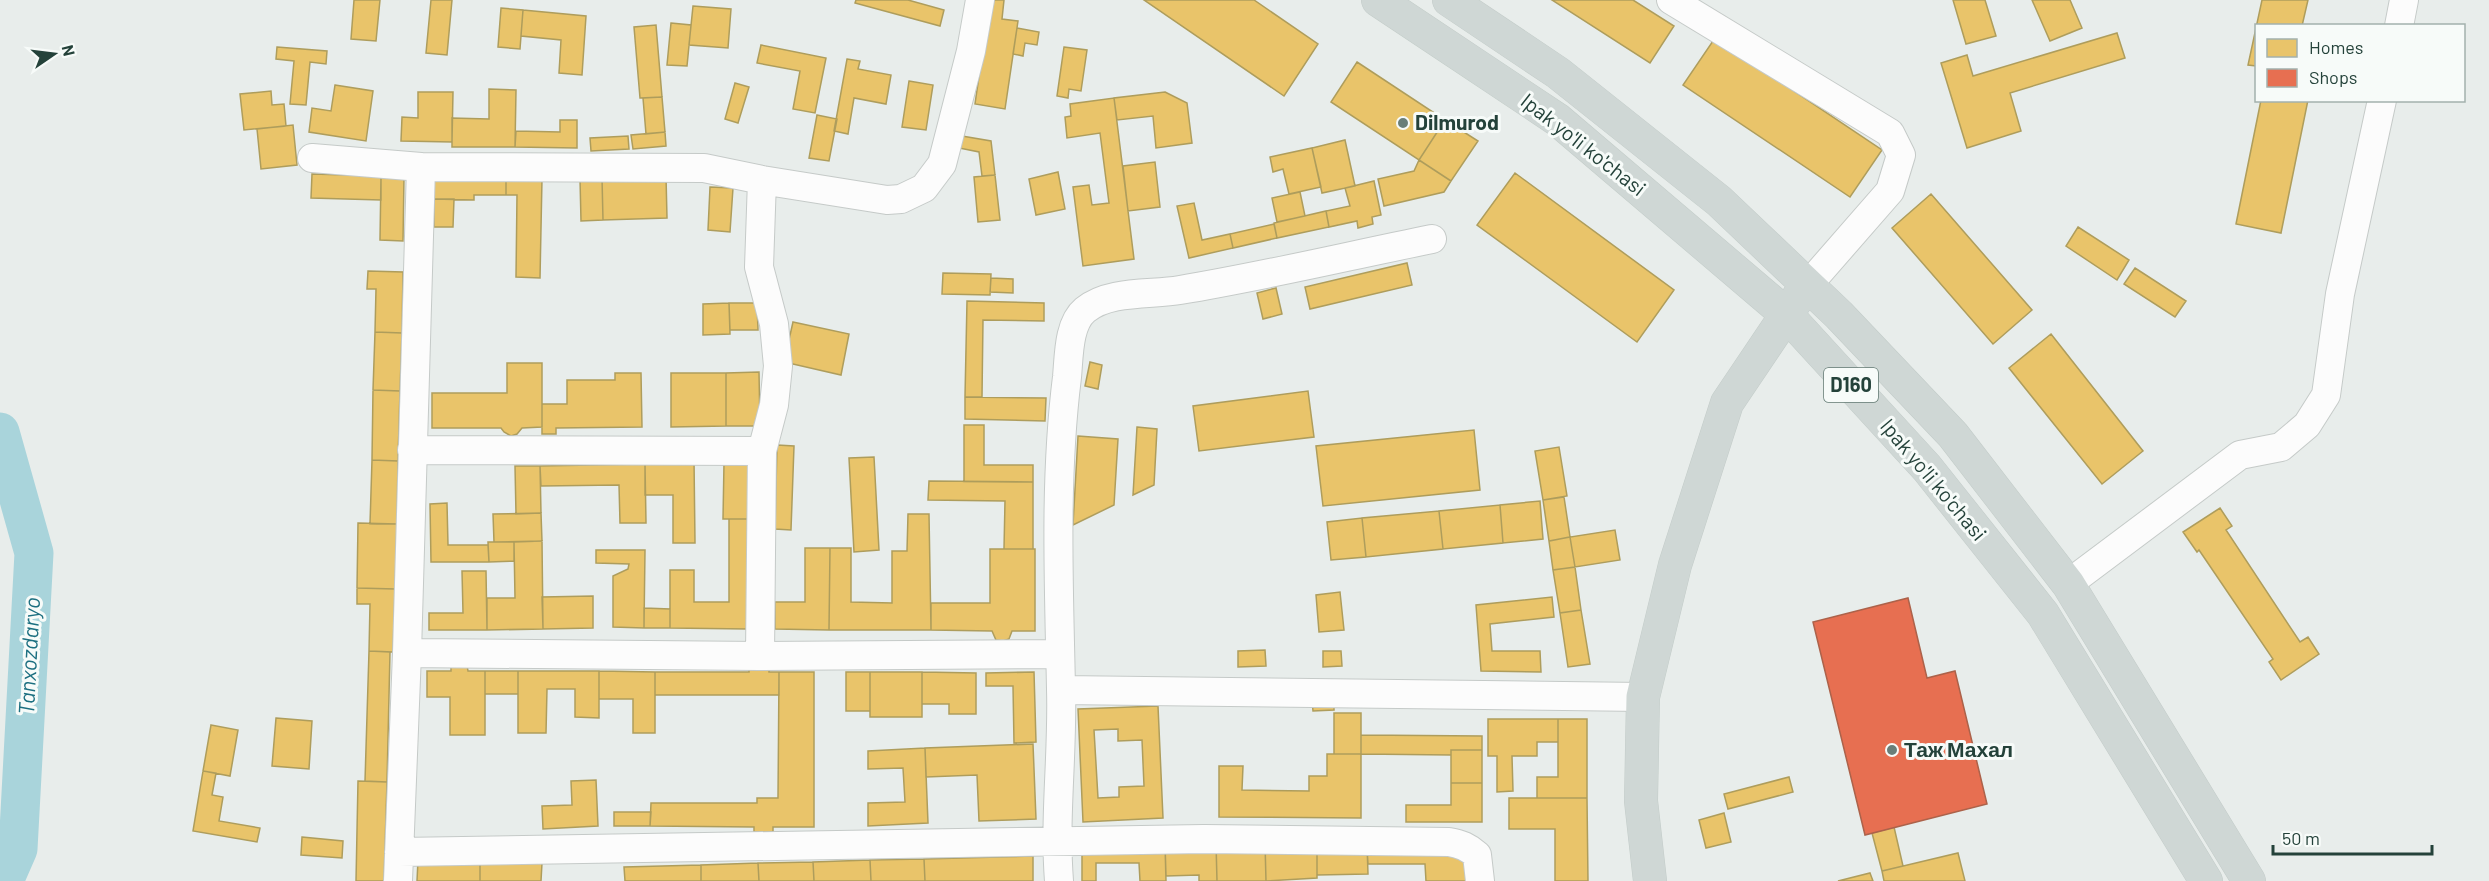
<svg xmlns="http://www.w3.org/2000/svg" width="2489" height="881" viewBox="0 0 2489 881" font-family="Barlow,sans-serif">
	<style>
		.homes { fill: #e9c46a; stroke: #ae9d5c; stroke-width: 1.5; fill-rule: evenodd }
		.shops { fill: #e76f51; stroke: #ac624a; stroke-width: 1.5 }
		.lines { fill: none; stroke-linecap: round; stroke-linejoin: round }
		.river { stroke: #a9d4db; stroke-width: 39 }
		.minor-casing { stroke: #c5cac8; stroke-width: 30 }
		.major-casing { stroke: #c3ccc9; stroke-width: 34 }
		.minor { stroke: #fcfcfc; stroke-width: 28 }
		.major { stroke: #cfd7d5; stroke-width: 33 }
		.poi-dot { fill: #697e78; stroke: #f7fbf9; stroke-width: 2 }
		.labels { text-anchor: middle; stroke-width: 6; stroke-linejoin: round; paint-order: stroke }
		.shield { fill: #f7fbf9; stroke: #637a73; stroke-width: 1.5 }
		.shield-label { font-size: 20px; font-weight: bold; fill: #24423a }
		.poi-label { font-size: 21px; font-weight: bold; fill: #24423a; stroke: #f7fbf9; text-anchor: start }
		.street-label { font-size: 21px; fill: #24423a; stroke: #f7fbf9 }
		.water-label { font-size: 22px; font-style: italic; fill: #1c6f80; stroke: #f7fbf9 }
	</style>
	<rect width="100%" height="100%" fill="#e8edeb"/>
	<path class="homes" d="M354,0H380L376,41L351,39Z
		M431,0H452L447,55L426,53Z
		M856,0H908L944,10L940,26L855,3Z
		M990,0H1004L1002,19L1018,21L1005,109L975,104Z
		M1144,0H1254L1318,44L1284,96Z
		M1552,0H1633L1674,26L1650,63Z
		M1953,0H1985L1996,36L1966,44Z
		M2032,0H2070L2082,28L2050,41Z
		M2262,0H2308L2302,26H2256V66L2248,65Z
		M693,6L731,9L728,48L689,45Z
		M501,8L523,10L520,49L498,47Z
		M523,10L586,16L582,75L559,73L561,40L521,36Z
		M671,23L691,25L687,66L667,65Z
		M656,25L662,97L640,98L634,27Z
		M1017,28L1039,32L1037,45L1025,43L1023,56L1013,54Z
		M2117,33L2125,58L2010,93L2021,131L1967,148L1941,63L1967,55L1973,76Z
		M1715,38L1882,150L1850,197L1683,85Z
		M761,45L826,58L815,113L793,109L800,71L757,63Z
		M277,47L327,51L326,64L310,62L306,105L290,104L294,61L276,59Z
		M1064,47L1087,50L1081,91L1069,89L1068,98L1057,96Z
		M847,59L860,61L858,69L891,75L886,104L854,98L848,134L834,131Z
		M1357,62L1445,120L1419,160L1331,102Z
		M909,81L933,85L926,130L902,127Z
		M735,83L749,87L738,123L725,119Z
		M335,85L373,91L366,141L309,132L312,108L331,111Z
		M489,89L516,90L515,147H452V118L489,119Z
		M271,91L272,105L284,104L286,126L244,130L240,94Z
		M418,92H453L452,142L401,141L402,117L418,118Z
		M1165,92L1187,103L1192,143L1156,148L1153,116L1117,120L1114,98Z
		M662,97L665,132L646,134L643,98Z
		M1114,98L1134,259L1083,266L1073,187L1089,185L1092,205L1109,203L1100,133L1067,138L1065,117L1071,116L1070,104Z
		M2261,100H2308L2281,233L2236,224Z
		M817,115L837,119L829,161L809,158Z
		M560,120H577V148L515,147L516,131L560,132Z
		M1445,120L1478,141L1451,181L1419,160Z
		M293,125L297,165L261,169L257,129Z
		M665,132L666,146L633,149L631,135Z
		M956,135L991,141L995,175L982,176L979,152L954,147Z
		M628,136L629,149L591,151L590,138Z
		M1345,140L1355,186L1322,193L1312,148Z
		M1312,148L1321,187L1289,194L1283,169L1273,172L1270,157Z
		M1419,160L1451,181L1444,192L1384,206L1378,179L1414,171Z
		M1155,162L1160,207L1128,211L1123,166Z
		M1058,172L1065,209L1036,215L1029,179Z
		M1515,173L1674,290L1637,342L1477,225Z
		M312,174L381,176V200L311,198Z
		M995,175L1000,220L978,222L974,177Z
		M381,176H404L403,241L380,240Z
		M666,176L667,218L603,220L602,178Z
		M434,178L506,179V195H474V200L434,199Z
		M602,178L603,220L581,221L580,179Z
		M506,179H542L540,278L516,277L517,195H506Z
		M1374,181L1381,215L1372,217L1373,224L1358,228L1357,221L1329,227L1326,211L1350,206L1345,188Z
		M710,187L733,188L730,232L708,230Z
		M1300,192L1305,216L1277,222L1272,198Z
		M1931,194L2032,310L1993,344L1892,228Z
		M434,199H454L453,227H434Z
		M1194,203L1202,240L1230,234L1233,248L1189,258L1177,206Z
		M1326,211L1329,227L1277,238L1274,223Z
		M1274,224L1277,238L1233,248L1230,234Z
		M2078,227L2129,260L2117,280L2066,246Z
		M1407,263L1412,285L1310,309L1305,287Z
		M2135,268L2186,301L2175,317L2124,284Z
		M368,271L403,272L402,333L375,332L376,289H367Z
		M943,273L991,274L990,295L942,294Z
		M991,278L1013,279V293L990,292Z
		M1276,288L1282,314L1263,319L1257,293Z
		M967,301L1044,303V321L983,320L982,397H965Z
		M729,303L730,334L703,335V304Z
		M729,303H757L758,330H730Z
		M793,322L849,334L841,375L784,362Z
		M375,332L402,333L400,391L373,390Z
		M2051,334L2143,451L2102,484L2009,368Z
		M1090,362L1102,365L1098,389L1085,386Z
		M507,363H542V427L522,428L517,434L511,436L504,432L501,428H432V393H507Z
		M759,372L760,426H726V373Z
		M615,373H641L642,427L556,428V434H542V404H567V380H615Z
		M671,373H726V426L671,427Z
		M373,390L400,391L398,461L372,460Z
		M1308,391L1314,437L1199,451L1193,406Z
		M965,397L1046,398L1045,421L965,419Z
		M964,425H984V465H1033V482H964Z
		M1137,427L1157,429L1154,485L1133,495Z
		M1474,430L1480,490L1323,506L1316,446Z
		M1078,436L1118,439L1114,505L1073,525Z
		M777,445L794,446L791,530L775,529Z
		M1559,447L1567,496L1543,500L1535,451Z
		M874,457L879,550L854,552L849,458Z
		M645,459H694L695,543H673V495H645Z
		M372,460L398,461L397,524H370Z
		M724,463H748V519H723Z
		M645,464L646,523H620L619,485L541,486L540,466Z
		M515,466H540L541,513L516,514Z
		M929,481L1033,482V549H1004L1005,501L928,500Z
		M1564,497L1570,537L1549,541L1543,500Z
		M1540,501L1543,539L1503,543L1500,505Z
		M447,503L448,545H488L489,562H431L430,504Z
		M1500,505L1503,543L1443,549L1439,511Z
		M2220,508L2232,526L2226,530L2300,642L2308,637L2319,654L2281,680L2269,662L2273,659L2199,550L2197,552L2183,532Z
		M1439,511L1443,549L1366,557L1362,518Z
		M541,513L542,541L494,542L493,514Z
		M908,514H929L931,630H829L830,548H851V602L892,603V551H907Z
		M1362,518L1366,557L1331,560L1327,522Z
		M729,519H748L747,629L670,628V570H694V602H729Z
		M358,523L397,524L395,589L357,588Z
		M1615,530L1620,560L1575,567L1570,537Z
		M1570,537L1575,567L1553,570L1549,541Z
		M542,541L543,629L487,630V598H515L514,542Z
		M488,542H514V561L489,562Z
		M805,548H830L829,630L775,629V602H805Z
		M990,549H1035V631H1012L1009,639L1003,641L996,640L992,631L931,630V603H990Z
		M596,550H645L644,628L613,627V576L628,569L629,564L596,563Z
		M1575,567L1581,610L1560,613L1553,570Z
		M462,571H486L487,630H429V613H463Z
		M357,588L395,589L393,652L369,651L370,604H357Z
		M1340,592L1344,630L1319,632L1316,595Z
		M593,596V628L543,629L542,597Z
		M1552,597L1554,617L1490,624L1492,651H1540L1541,672L1481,671L1476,605Z
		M644,608L670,609V628H644Z
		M1581,610L1590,664L1568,667L1560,613Z
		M1265,650L1266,666L1238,667V651Z
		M369,651L390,652L387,782L365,781Z
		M1323,651H1341L1342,666L1323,667Z
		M451,664L467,665L468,671H485V735H450V697H427V671H451Z
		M749,664H769V672H779V695H655V672H749Z
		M485,671H518V694H485Z
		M518,671H599V718L575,717V689H547L546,733H518Z
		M599,671L655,672V733H633V699H599Z
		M779,672H814V827H773V832H754V827L650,826L651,803H757V798H778Z
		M846,672H870V711H846Z
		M870,672H922V717H870Z
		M922,672L976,673V714H949V704H922Z
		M1034,672L1036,742L1014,743L1013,686H986V673Z
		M1312,700H1334V710L1313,711Z
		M1158,706L1163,818L1083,822L1078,709ZM1118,729V741L1142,740L1144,786L1119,787V797L1098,798L1094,730Z
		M1334,713H1361V754H1334Z
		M276,718L312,721L309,769L272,766Z
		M1488,719H1558V742H1537V756H1512L1513,791L1497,792V756H1488Z
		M1558,719H1587V798H1537V777H1558Z
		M211,725L238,730L230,776L203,771Z
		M1361,735L1482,736V750H1451V755L1361,754Z
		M1033,744L1036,819L979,821L977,775L926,777L925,748Z
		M925,748L928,823L868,826V803L905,802L903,768L868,769V751Z
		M1451,750H1482V783H1451Z
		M1327,754H1361V818L1219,817V766H1243L1242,790L1309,791V776H1327Z
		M203,771L216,773L212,795L223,797L219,821L260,828L257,842L193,831Z
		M1789,777L1793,792L1728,809L1724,794Z
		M596,780L598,826L543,829L542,806L572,805L571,781Z
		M358,781L387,782L384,881H356Z
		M1451,783H1482V822H1406V805H1451Z
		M1509,798H1587L1588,881H1555V829H1509Z
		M614,812H651L650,826H614Z
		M1724,813L1731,842L1706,848L1699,820Z
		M1894,827L1903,866L1882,871L1872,833Z
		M302,837L343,841L342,858L301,855Z
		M1317,842V878L1266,881L1265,843Z
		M1216,843H1265L1266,881H1217Z
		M1216,843L1217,881H1199V875L1166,876L1165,844Z
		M1165,844L1166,881H1140L1139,863H1096V881H1082V845Z
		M1367,844L1368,874L1317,875V845Z
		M1465,848L1466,881H1426L1425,864H1368L1367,849Z
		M1958,853L1965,881H1884L1882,871Z
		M1033,856V881H925L924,859Z
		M924,859L925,881H871L870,860Z
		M418,860L480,862V881H417Z
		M870,860L871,881H814L813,862Z
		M480,862L542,863L541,881H480Z
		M813,862L814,881H759L758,863Z
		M758,863L759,881H701V865Z
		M701,865V881H625L624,867Z
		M1870,873L1873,881H1838Z"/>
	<path class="shops" d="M1908,598L1927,678L1955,671L1987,804L1865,835L1813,622Z"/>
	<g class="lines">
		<path class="river" d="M0,432L34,553L18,849L4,881"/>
		<g class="minor-casing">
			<path id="minor" d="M1671,0L1890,133L1901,155L1890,191L1808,285
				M2399,26L2404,0
				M312,158L421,167
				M412,450L762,451
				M2068,584L2240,455L2281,447L2307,425L2326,395L2340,294L2382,100
				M407,653L760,656L1059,654
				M760,656L762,451L774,405L778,366L774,324L759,267L762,180
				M1061,690L1643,697
				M399,852L1204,839L1449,842C1461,844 1468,847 1477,855L1480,881
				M398,881L407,653L421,167L704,168L762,180L887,200L901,199L924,188L942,164L971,51L980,0
				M1059,881C1054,817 1063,753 1061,689C1059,585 1054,481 1067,377C1069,357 1068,324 1085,310C1109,290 1151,295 1180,290C1265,276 1348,256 1432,239"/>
		</g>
		<g class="major-casing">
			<path id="major" d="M1378,0L1558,120L1786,314L1927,468L2043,614L2206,881
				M1449,0L1558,73L1719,201L1839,315L1953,435L2068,584L2249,881
				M1650,881L1641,801L1643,697L1675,565L1727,403L1799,296"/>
		</g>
		<use href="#minor" class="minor"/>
		<use href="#major" class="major"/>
	</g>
	<g class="poi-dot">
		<circle cx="1403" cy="123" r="6"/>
		<circle cx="1892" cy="750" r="6"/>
	</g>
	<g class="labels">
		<rect class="shield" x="1824" y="368" width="54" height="34" rx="4.5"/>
		<g class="shield-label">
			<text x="1851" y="392">D160</text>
		</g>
		<g class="poi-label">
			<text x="1415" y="130">Dilmurod</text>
			<text x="1904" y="757">Таж Махал</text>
		</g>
		<g class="street-label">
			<text transform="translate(1583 145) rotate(38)" y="7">Ipak yo'li ko'chasi</text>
			<text transform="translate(1933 480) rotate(50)" y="7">Ipak yo'li ko'chasi</text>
		</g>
		<g class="water-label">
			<text transform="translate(29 656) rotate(-87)" y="8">Tanxozdaryo</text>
		</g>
	</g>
	<rect x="2255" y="24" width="210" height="78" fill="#f7fbf9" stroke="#a3b1ad" stroke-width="1.5"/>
	<rect x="2267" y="39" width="30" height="18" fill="#e9c46a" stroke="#a3b1ad" stroke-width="1.5"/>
	<text x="2309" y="54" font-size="18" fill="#24423a">Homes</text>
	<rect x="2267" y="69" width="30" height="18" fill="#e76f51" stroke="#a3b1ad" stroke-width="1.5"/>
	<text x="2309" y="84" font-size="18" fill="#24423a">Shops</text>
	<g transform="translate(54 54) rotate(76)" stroke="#f7fbf9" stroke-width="4.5" paint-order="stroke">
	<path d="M0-4.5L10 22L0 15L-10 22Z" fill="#24423a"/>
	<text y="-9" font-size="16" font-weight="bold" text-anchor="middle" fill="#24423a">N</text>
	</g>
	<path d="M2273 845v9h159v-9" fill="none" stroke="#24423a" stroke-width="3"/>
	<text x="2282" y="845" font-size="18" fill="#24423a" stroke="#f7fbf9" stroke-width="4.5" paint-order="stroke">50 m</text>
</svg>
